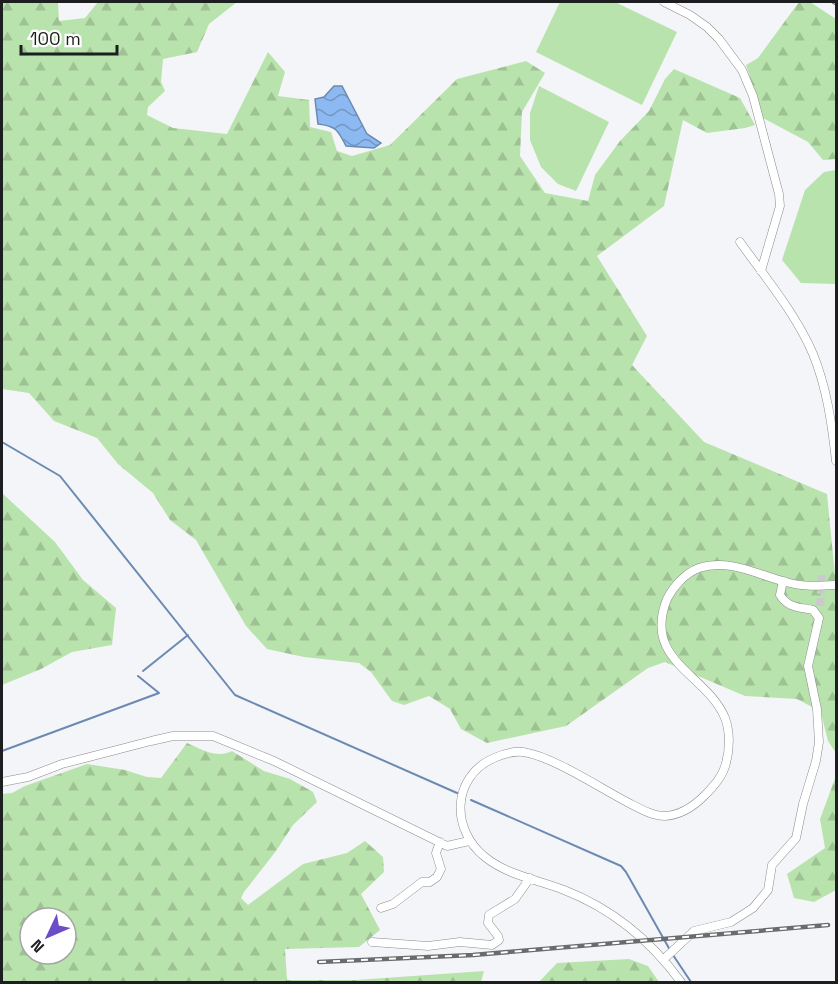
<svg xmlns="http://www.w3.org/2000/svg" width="838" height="984" viewBox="0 0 838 984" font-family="'Space Grotesk',sans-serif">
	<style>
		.forest { fill: url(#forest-firs); fill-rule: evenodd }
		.pitch { fill: #b9e3ad }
		.water { fill: url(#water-waves); stroke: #6b8ab3; stroke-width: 1.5 }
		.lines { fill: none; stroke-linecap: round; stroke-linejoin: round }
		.stream { stroke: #6b8ab3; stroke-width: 2 }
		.minor-tunnel { stroke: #c9cacd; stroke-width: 8; stroke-dasharray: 8 4; stroke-linecap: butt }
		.minor-casing { stroke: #8a8b8d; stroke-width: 9 }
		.minor { stroke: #fff; stroke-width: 8 }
		.rail-casing { stroke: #6a6b6d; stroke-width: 4.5 }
		.rail { stroke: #fff; stroke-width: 2; stroke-dasharray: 7; stroke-linecap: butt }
	</style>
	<defs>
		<pattern id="forest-firs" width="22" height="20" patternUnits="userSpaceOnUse" patternTransform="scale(1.5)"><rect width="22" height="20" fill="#b9e3ad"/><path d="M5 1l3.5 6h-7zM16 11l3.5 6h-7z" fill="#9fc294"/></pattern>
		<pattern id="water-waves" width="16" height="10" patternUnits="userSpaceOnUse" patternTransform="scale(1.5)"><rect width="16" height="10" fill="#8db9f2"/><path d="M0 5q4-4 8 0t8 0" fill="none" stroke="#7396c3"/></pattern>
	</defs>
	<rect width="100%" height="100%" fill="#f4f5f8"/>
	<path class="forest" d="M2,2H58L59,21L85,18L98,2H237L209,24L197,52L163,59L161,82L165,91L148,107L147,115L173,128L227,134L268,52L285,72L278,96L309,100L310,127L331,132L337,151L352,156L390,145L457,79L526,61L545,73L522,112L520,156L545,193L588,201L595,175L620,141L649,111L665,79L674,69L740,98L755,125L745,128L707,133L683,120L664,206L597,256L647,336L632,365L704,442L827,494L836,585V753L828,741L822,717L812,707L797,699L745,696L665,662L648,668L566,726L487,743L461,729L450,709L429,696L404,705L392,701L371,672L359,663L304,657L267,649L246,626L196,540L170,520L153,493L118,464L97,438L54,421L29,393L2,389Z
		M799,2H810L836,19V159L823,160L808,142L763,118L746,65L758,58Z
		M2,493L55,542L83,580L116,608L112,645L72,652L41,669L2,685Z
		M187,743C201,749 217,759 232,751L264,771L290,779L313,792L317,802L293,825L276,851L244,892L241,898L248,905L303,864L347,853L365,841L383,857L384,872L361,894L380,930L359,947L285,949L287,980H356L484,971L481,982H2V794L12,793L25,786L87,764L125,770L147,777L161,778ZM30,918H66V954H30Z
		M836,776V890L814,902L794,898L787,874L825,848L820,819Z
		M629,959L648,966L659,982H539L557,963Z"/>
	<path class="pitch" d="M560,2H615L677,32L642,105L536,52Z
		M539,86L609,122L576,191L558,184L541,167L530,140V113Z
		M836,170V284L801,283L782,260L805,190L824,172Z"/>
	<path class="water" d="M334,86H342L367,134L381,143L374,148L346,146C338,130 336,126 318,124L315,99L324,97Z"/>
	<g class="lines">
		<path class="stream" d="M2,442L60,476L235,695L457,793
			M143,671L188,635
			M2,751L159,693L138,676
			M471,800L621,866L626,872L670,950
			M673,955L691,982"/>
		<path class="minor-tunnel" d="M820,606L822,575"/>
		<g class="minor-casing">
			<path id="minor" d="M664,2L690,15L707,27L719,39L742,70L753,96L779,194L780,206L761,271
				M740,242C765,277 796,314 813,354C827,388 832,425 836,461
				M2,782L28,777L62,764L151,741L173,736H213L274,761L447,846L469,841
				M381,908L393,904L422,882H430L437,877L441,869L436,853L440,842
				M372,942L428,946L460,942L492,945L499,940L498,936L488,923L489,915L515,899L530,878
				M664,959L694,931L731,922L753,908L768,890L772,865L796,838L803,804L816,761L819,742L817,709L808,666L819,618L813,610C799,607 788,608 780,595L783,581
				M681,982C651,941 613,909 564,890C538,880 507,875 485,857C451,830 451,777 494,758C503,754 513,751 523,752C552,756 600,788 627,802C639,808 652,816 665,816C681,815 693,807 704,796C714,786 723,776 726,763C730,749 730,731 725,718C707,674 642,661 667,599C673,587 685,573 699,568C729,558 758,575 786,582C803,587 819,586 836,585"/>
		</g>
		<use href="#minor" class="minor"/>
		<g class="rail-casing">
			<path id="rail" d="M834,2L836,3
				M319,962L473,955L828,925"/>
		</g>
		<use href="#rail" class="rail"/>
	</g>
	<rect width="838" height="984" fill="none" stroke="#1d1e1f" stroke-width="6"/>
	<g transform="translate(48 936) rotate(226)"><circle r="28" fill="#ffffff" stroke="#a5a5a5" stroke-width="1.5"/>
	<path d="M0-4.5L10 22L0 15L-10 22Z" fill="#6b4ec7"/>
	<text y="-9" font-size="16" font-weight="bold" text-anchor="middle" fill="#1d1e1f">N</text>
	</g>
	<path d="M21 45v9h96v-9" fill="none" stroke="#1d1e1f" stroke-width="3"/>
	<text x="30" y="45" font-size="18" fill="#1d1e1f" stroke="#ffffff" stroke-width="4.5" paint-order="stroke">100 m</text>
</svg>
